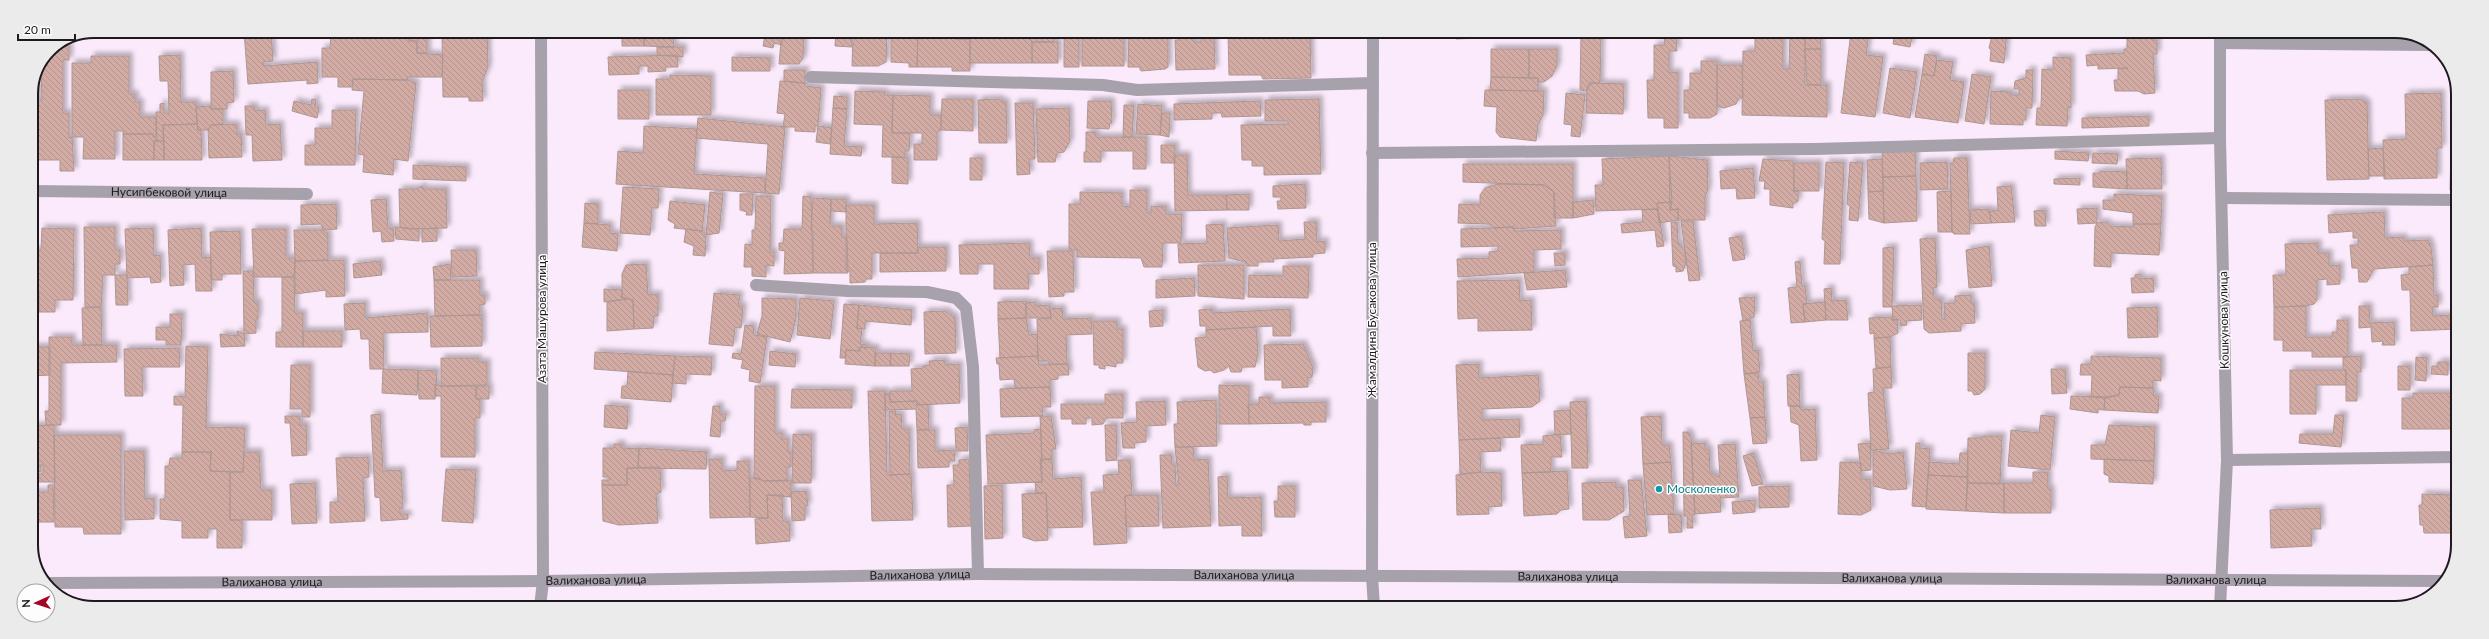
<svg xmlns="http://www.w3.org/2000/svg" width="2489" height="639" viewBox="0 0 2489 639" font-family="Lato,sans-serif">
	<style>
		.building { fill: url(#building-back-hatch); stroke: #ae9692; filter: url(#shadow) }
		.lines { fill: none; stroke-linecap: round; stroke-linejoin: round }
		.minor { stroke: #a6a1aa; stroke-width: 12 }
		.culture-dot { fill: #0f9aa8; stroke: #fdfdfd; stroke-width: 1.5 }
		.labels { text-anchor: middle; stroke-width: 3; stroke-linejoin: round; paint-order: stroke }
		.street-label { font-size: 12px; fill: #1f191f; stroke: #fdfdfd }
		.culture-label { font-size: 12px; fill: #0d838f; stroke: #fdfdfd; text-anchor: start }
		.rim { fill: none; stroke: #1f191f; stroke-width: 2 }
	</style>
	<defs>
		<pattern id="building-back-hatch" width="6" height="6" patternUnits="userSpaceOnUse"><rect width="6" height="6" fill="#d2aca4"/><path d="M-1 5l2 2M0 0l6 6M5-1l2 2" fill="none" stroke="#b4938d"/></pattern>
		<filter id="shadow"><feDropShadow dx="3.5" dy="-3.5" stdDeviation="2" flood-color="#0004"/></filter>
	</defs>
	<rect width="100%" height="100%" fill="#fbeafb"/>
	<path class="building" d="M244,31H271L273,61L263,62L264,66L317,62L318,83L307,84V80L248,84Z
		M271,31H332L271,37Z
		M342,31H409V41H417V53L443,55L442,77H407L408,80L353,79L352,87H338V77H322V48H330L331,33H342Z
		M409,31H487L488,67L482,82L483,101H469V97H443L442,36H427V53H417V41H409Z
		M622,31H644V46H622Z
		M644,31H673L674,47L644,46Z
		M766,31H782V45L774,43L773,48L763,46Z
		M782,31H796V36L804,37L803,58L799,64H779Z
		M836,31H850L852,47L835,46Z
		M850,31H887L886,62L878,66H852L853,37H850Z
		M903,31H918L917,67H909V63L891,62V37H903Z
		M918,31H956L955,39H970V71H952V67H917Z
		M956,31H969L970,39H955Z
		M1015,32H1029V38L1032,42V63H970V37H1015Z
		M1029,32H1054V42H1032L1029,38Z
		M1064,32H1079V67H1064Z
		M1082,32H1119V38H1124V66H1082Z
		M1129,32H1168V67L1165,69L1141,71L1139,67H1128Z
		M1179,32H1194V42H1201V33H1212V36L1214,37L1215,69L1176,70L1175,40H1179Z
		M1228,32H1310L1311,78L1263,79L1261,75H1229Z
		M1456,32H1478V38L1456,39Z
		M1489,32H1542V34L1489,36Z
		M1664,32H1676V37H1664Z
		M1755,32H1783V69H1789L1790,32H1805V85H1827V117L1742,115L1743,51H1755Z
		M1805,32H1820L1821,49H1805Z
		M1851,32H1869L1866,55L1883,57L1875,117L1841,113Z
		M1895,32H1913L1910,47L1893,44Z
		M1993,32H2007L2004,63L1990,61L1991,50L1989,48Z
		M2153,33V40H2157V54H2153L2155,93L2144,94L2138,91H2115L2114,80H2118V69L2128,68L2098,69V65L2087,66L2086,55L2124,53V49H2127V34Z
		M1581,35L1601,36L1600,83H1590L1587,91L1580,90Z
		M1664,37H1676L1677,51H1669V73L1678,72V128H1664V118H1648L1647,80H1654V45H1665Z
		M1032,42H1058V63H1032Z
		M60,45L69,46V60H63V113H69V138L72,137L74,171H60V160H36V136H31V94L35,84H38V100H42L41,70L50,49Z
		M657,47H683V57L657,55Z
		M1491,49H1529V78L1491,77Z
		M1529,49H1557V66L1552,76L1544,82H1538V78H1529Z
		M1805,49H1821V85L1807,84Z
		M1925,54L1937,56L1934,76L1922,74Z
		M180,55L181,102H196L197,124L163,125L164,141H157L156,112H160V104L164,103V113H169L168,81H160L159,56Z
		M677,55L678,67H665L666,71L648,72V66H639V74L609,75L608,57Z
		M91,56H129V94H135V102H140V117H156V137H153V134H123V131H115V159H83L84,137H72V63H91Z
		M732,57L770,58V71H732Z
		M2053,57L2071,58V108L2068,107L2067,126L2036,125L2037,108H2041L2042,69L2053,70Z
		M1937,60L1953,62L1950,80L1964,82L1958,123L1915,117L1922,74L1934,76Z
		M1701,61H1717V114L1710,118H1689V113H1684V90H1690V73H1701Z
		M1717,65H1742L1743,98H1739L1736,104L1724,108L1717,106Z
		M1890,68L1917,72L1910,118L1883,113Z
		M784,70H805V83L784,81Z
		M2026,70H2033L2032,108H2026V120H2023V125L1990,124L1991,91L2010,92L2011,95H2019V89H2014L2015,81L2026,78Z
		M233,71L234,102L227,103V109H211V72Z
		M1972,74L1991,77L1984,124L1965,121Z
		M670,75L711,76V115H656V79H670Z
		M1491,77L1538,78V91L1490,90Z
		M353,79L408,80L416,83L408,161L394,159L393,175L363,172L364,155L358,154L364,91L352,90Z
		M780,81L805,83V86L821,88L818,126L815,125V132L795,131V127H783L785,114L777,113Z
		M1590,83L1624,84L1623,114L1586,113L1587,88Z
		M618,90H649V119H618Z
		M1485,90L1544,91L1543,115L1538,124L1536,141L1500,137L1496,132L1497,107L1484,106Z
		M855,91L885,92L884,95H893L892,133H910L909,151H905V157H882L883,125L854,124Z
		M1566,93L1585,95L1580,137L1571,136L1572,125L1564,124Z
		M2441,93L2442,148H2437V178L2384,179L2383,140L2406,139L2405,94Z
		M893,95L930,96V115H941V130L937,132V160H914V144H922V133H892Z
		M834,96L847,97V109L833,108Z
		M312,99L316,100L315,107L319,108L317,118L292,111L294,101L311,105Z
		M942,99H973V131L941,130Z
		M998,99L1006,103L1007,143H979L978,100Z
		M1319,99L1321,174L1264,175V166H1252V160H1242L1241,125L1288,124V121H1265V100Z
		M2360,99L2367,103L2369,179L2327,180L2325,100Z
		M1088,101H1111L1112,123H1110L1109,129L1087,128Z
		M1260,101L1261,116L1222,117L1221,113H1212V119L1174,120V104Z
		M1015,103H1033L1035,159H1029L1030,174L1017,175Z
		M1138,104L1162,106L1160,135L1136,134Z
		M1124,105H1134L1132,137H1123Z
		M2452,105H2458V190H2450Z
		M211,106V109H223V124L211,125L208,130H198L196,107Z
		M245,106H254L255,111L265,110L266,125L280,124L282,160L253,161L252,135H246Z
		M833,108L847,109L844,146L862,147L861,156L830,154Z
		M1069,108L1070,141L1064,152L1057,153L1055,162H1038L1036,109Z
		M332,110H356L355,165H305V145H315V128H332Z
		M1162,113H1170L1169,137L1160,135Z
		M2149,116V126L2082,128V118Z
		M698,118L785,127L779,194L765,193L768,144L696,138Z
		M197,124L198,130H201L202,160H164L163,125Z
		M232,124L237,125V134H241L242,157L209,158L208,130L211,125Z
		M644,126L697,129L694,174L765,178V193L616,184L618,151L643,153Z
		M818,126L832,128L830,144L816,142Z
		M1086,132H1096V137H1146V169H1133V151H1101V162H1084V152H1086Z
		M123,134H153L157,141H154V160H123Z
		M31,136H36L37,156H31Z
		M154,141H164V160H154Z
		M1161,145H1175V163H1161Z
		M2383,148L2385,176H2369L2368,149Z
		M1915,151L1916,176L1883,177L1882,152Z
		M2055,151L2089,153L2088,161L2055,159Z
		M2093,153L2118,154L2117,164L2092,163Z
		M1174,155H1187L1188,195H1226L1227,210L1175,211Z
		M1669,156L1707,160L1708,189L1705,197V220H1678V209L1670,210Z
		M1669,156L1672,202L1657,203L1658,209L1596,211L1595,185H1603L1602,159Z
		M892,157L908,158V184L892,183Z
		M970,158H982V180H970Z
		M1954,158H1967L1970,234H1954L1952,232L1950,163H1953Z
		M2161,158L2162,189H2127L2126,159Z
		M1763,159L1793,161L1794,191H1798V201L1793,204V208L1770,205V189H1764L1765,181H1759Z
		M1882,159L1883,191L1868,192L1867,160Z
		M1826,162L1844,163L1840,264H1824L1825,241L1822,239Z
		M1850,162L1863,163L1858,221L1849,220L1850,206L1847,204Z
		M1947,162L1948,189L1920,190V163Z
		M1794,163H1819V191H1794Z
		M1463,164H1573V218H1554V192L1544,185L1463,182Z
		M413,165L466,167V181L413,179Z
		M1753,168L1755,198L1737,199L1736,188L1721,189L1720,171Z
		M2101,171L2127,172V189L2093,187V173H2100Z
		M1916,176L1917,221L1884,223L1883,177Z
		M2080,178V185L2054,184V179Z
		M1305,184L1306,208L1278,209L1277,201H1281V197H1273V186Z
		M1498,184L1544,185L1554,192L1556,226L1514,229V227L1495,228L1489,224L1458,223L1459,204L1480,205V195L1485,188Z
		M422,186L424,189H446L447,228L409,229L400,227L399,189H416Z
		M2011,186L2015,222L1991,223L1990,211L1998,210L1997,187Z
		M623,187L659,189L658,208H652L650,235L620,233Z
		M1130,190H1147V213H1151V206L1166,207V214H1182L1181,243H1163L1162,267H1144L1141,258L1077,257V250H1069V204H1080V192L1122,193V206L1130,207Z
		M1883,191L1884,223L1869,219L1868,192Z
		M1951,191L1952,232H1938L1937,192Z
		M710,192L723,194L719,233L706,235Z
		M740,194H753L752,215H746L747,212L740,210Z
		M1249,194V210H1227L1226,195Z
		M2114,194L2162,196L2161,224H2133V213L2103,209V200H2114Z
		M756,196H771L770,252H774V266L766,265V277L752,276V267H744L745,244L752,245V230H755Z
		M803,196L811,197L813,273L784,274L785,251L779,250V243H783L784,229H802Z
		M813,198L831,199L830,226H842V237H847L848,273H813V231L811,230Z
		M386,199L388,228H393L394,241L382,242L381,231L373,232L371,200Z
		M831,199H846V212L831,211Z
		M1593,200L1594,214L1573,218V202Z
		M670,201L705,205L702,231L674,228L675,224L668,220Z
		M1672,202L1670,210L1678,209V220L1659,223L1657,203Z
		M585,203L598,204V224L584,223Z
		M336,204L337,229L323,230L321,224L301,225V205Z
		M846,205H874V224L917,223L918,253H872V279H866L865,282L850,283V271H846Z
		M2097,208V223L2078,224L2077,209Z
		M1658,209L1664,246L1657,247L1655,230L1622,233L1621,224L1643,222L1642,210Z
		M1989,209L1991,223L1971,224L1970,210Z
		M2045,210L2046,226H2035L2034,211Z
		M2384,212L2385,238L2403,237L2404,241L2428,240L2431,247L2433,265L2374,269L2367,282H2359L2358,268H2352L2350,245H2358V238H2353V231L2329,233L2328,215Z
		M1681,221H1693L1700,280L1689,281Z
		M1304,222H1316L1317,242L1325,241V253L1313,254V257L1273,259L1274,262H1258V266H1247L1245,262L1229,258L1227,228L1278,225L1279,241L1305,239Z
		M1671,222H1677L1678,243L1685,251L1686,263L1683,271L1676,272V267L1673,266Z
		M2106,222L2109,226L2133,227V224H2161L2159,255L2111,253V267L2094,266L2095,227L2097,223Z
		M584,223L610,225V233L618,234L617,251L582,247Z
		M1223,224L1225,261L1179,263L1178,244L1207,243L1206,225Z
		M84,227H115V250H120V264H115V275H103L101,307H85Z
		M395,227L419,229V241L396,239Z
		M1514,227V231L1561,230V249L1534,250V272L1458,277L1457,259L1489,258V252L1498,251V246L1461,247V229Z
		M42,228L74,229L73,300H55V312H39V291H31L34,250H41Z
		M153,228L154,256L160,255L161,282L151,283L150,277L127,278L125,229Z
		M201,228L202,258L211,257L212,291H196L195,264L183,265L184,285L170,286L168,230Z
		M437,228V241L422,242V229Z
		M252,229H286V258H295L294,277H254Z
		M686,229L702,231L706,235L705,256L693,255L694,246L684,242Z
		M294,230H323L328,234V260L295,261Z
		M240,231L241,274H222V280H211L210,232Z
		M1741,236L1745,259L1733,261L1729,238Z
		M1935,238L1937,287L1933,288L1934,299H1941L1942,319H1945L1944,303H1955V296L1971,295V303H1974L1975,323L1961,324V331L1929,333L1924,329L1920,239Z
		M1029,243L1030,258H1039V274H1028L1029,289H994V264H978V274H960L959,245Z
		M2318,243V253H2329V266L2340,265V284L2327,285V279L2317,280V300L2314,304L2306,306L2274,307L2273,275H2286L2285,244Z
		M1989,246L1992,286L1969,288L1966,250Z
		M918,247H946V271L880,272V253H918Z
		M1894,247L1892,307H1883V248Z
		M451,250H476L477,276L452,277Z
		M1047,251H1073L1074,292H1064V296L1049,297Z
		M1554,253H1565V265L1555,266Z
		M344,260L345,296L326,297V290L295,294V261Z
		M380,261L382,275L354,278L353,264Z
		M1800,261L1802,286H1805L1807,304H1803L1805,322L1791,323L1788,288L1797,287L1795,262Z
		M450,264L451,280H434L433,267Z
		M646,264L648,295L658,294V316H654L653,328L634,329L633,300L622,297V274L626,265Z
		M1198,265H1244V299L1198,296Z
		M2433,265L2434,295L2438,296V307H2432L2433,316L2454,315L2453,296H2457V329L2411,331L2410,290H2402L2401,275L2409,274V267Z
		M1283,266H1309L1308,298L1248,297L1249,275L1283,276Z
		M1565,270L1567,287L1527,290L1524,273Z
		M243,271H253L254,302H258V319H256V333L244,334Z
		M2140,274V279L2153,278L2154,292L2132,293L2131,278H2135V275Z
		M115,275H127L128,305H116Z
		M282,277H294L295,313H303V347H276V332H282Z
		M1194,278L1195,296L1156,298V280Z
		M434,280H480V295H485V304L480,305V315L435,316Z
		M1519,280L1520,301L1531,300L1532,330L1478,331V318L1458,319L1457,281Z
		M1831,288L1832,301L1846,300L1848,320H1826L1824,289Z
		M604,289L622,290V297L626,299L604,302Z
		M714,293L740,295L738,306H743L741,328L735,327L733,346L709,344Z
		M1755,297L1754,317L1743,321L1739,298Z
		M762,298L796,299V318L790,342L757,334L762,316Z
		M800,298L834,301L830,339L797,335Z
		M626,299L633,300L634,329L607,331V302Z
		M1026,301V318L998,319V302Z
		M1035,302V306L1049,305L1051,318H1026V303Z
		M1825,302L1826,320L1805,322L1803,304Z
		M365,303V318L427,313L428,332L383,333L384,369H370L369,339H361L360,329L345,330L344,304Z
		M844,304L859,305L857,328L862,329L860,344L867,345V348L860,347V351L846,350L845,358H840Z
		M859,305L912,310L911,325L865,321V329L857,328Z
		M1921,305L1922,320L1906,321L1907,325L1901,326L1900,320H1893L1892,306Z
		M2306,306V337H2332V332H2337V320H2348V357H2312V351H2283V340H2274V307Z
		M2359,306H2369L2370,323L2394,322L2395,345H2382L2383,341L2372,342L2371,327L2359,328Z
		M101,307L102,345H83L82,308Z
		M2157,307L2158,337L2128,338L2127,308Z
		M1062,308L1063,319L1091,318L1092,334L1066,335L1067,364H1049L1048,361H1038L1037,319L1051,318L1050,309Z
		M1212,309V313L1290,309L1291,336H1273V326L1206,330V326H1200L1199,310Z
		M1163,310V326L1150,327L1149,311Z
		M945,311L955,318L956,353L925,354L924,312Z
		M170,314H182L181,345H166V340H156V327H170Z
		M482,315V346L431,347L430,316Z
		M1893,317V320L1897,319L1898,333L1890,337L1874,338V333L1870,334L1869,318Z
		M1026,318L1029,335L1037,334L1038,356L1000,358L998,319Z
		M1750,320L1753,351L1758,350L1760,372L1744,374L1740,321Z
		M1093,321H1117V329H1123V363H1116V367L1105,365V369L1099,368V365H1094Z
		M745,325L753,326L754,335L767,337L760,383L749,381L750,370L741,368L743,360L732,358L733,353L741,354Z
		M1256,327L1258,353L1255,367H1242L1241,372H1231L1229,366L1224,370L1214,373L1210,370L1205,371L1198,367L1195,338L1206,337V330Z
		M237,331L244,334L245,346L221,347L220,334L238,336Z
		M303,331H342V347H303Z
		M49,337H72V345H116L117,362L61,363V425H46L45,411H49Z
		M1890,337L1891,367L1876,368L1874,338Z
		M1303,344L1313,368L1312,377L1308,378V387L1282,388V380H1265L1264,345Z
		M186,346L208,347L206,427L245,428L243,472L210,471L211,452H182L183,405H174V396L185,397Z
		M31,347H50V375L31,376Z
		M860,347L876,348L875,366L845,364L846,350L860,351Z
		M179,348L180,367H142L143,396H125L124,349Z
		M770,351L796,354L795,367L769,365Z
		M595,352L675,356L673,375L594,369Z
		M875,353H891L890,366H875Z
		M891,353L910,354L909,366H890Z
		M1968,353H1985V389L1980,394L1974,395L1972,391H1968Z
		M675,356L712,357L711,375L686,374V384L672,383Z
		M1038,356L1039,365L1068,364L1069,375H1058V379L1050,380V387L1015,388L1014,379L1000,380L999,364H997L996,358Z
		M2091,356L2161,358V381L2153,380V388L2120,387L2119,395L2107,398L2091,397L2092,375H2080L2081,364H2091Z
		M2361,356V372H2357V401H2346V370L2343,369V357Z
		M2416,357L2427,358L2426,381L2415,380Z
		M441,358H478V362H487V385L441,386Z
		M945,360V365L959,364L960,403L917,405V401L890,402V391H912L911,369L923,368V366L930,365L929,361Z
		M2438,362H2448V375L2431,374L2432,366H2438Z
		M1479,364V378L1538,375L1540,401L1532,407L1482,409V420L1519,419L1520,437L1459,440L1456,365Z
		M291,365H310V417H302V409H290Z
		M2398,366H2410V390H2398Z
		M1891,367L1892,388H1883L1889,449L1871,450L1868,393L1874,392L1873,369Z
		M383,369L418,370L417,395L382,393Z
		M2051,369H2065L2067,393L2052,394Z
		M418,370L437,371L435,399H419Z
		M2290,370H2346V385H2316V414H2290Z
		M628,371L673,375L671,402L621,398L622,386H627Z
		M1758,373L1759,382H1763L1765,417L1750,418L1744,374Z
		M1799,374L1800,406H1788L1787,375Z
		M435,384L441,386H476V399H480V418H475V457H441V396H435Z
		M1219,385L1249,386V424H1219Z
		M476,386H489V399H476Z
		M755,386H775V433H782V439H788V452H791V467H787V481H764L754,478Z
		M1050,387L1051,407H1042L1043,416L1001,417L1000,389Z
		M2120,387L2153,388L2154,396H2159L2158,413L2104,410L2105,397L2119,395Z
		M792,389L852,390V408H791Z
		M868,391H885L887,475L911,474L913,520L872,521Z
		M889,393L890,402L917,401V405L928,404L929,429L917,430L916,409L885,410V394Z
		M2413,393H2457V429H2402V398H2413Z
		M1105,394H1123V418H1106L1103,424L1092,425V418H1086V424H1072V419H1061V404H1105Z
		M2071,396L2105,397L2104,410L2098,409V413L2070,409Z
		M1259,397H1270V403L1326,402V422H1311V425H1304L1303,423L1249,424L1248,404H1259Z
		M1216,400L1217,446L1175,447L1174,424H1178L1177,402Z
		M1165,401L1166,425L1146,426V442L1134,443L1135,448H1123L1121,423L1137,422L1136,402Z
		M1586,401L1588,468H1572L1570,402Z
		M605,405L628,407L627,429L604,427Z
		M713,406H720V414H726L725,421H721L720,437L710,436Z
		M1790,406H1800L1801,410L1815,409L1817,460L1801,461L1799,425L1791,422Z
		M1570,410L1571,434L1555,435L1554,411Z
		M889,411H896L895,415L901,414L902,429H909L910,474L890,475Z
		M380,414L383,471L401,470L403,508H400V514H408V519L381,521L380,498L375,497L371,415Z
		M2041,415L2055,417L2050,470L2008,466L2011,430L2039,433Z
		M2335,415H2344L2341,447L2299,443L2300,434H2333Z
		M285,416H300V425H306L307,455L292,456L290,423H285Z
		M1040,416H1051L1056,449H1052V459H1042Z
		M1661,416L1662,445H1669L1671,462L1643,464L1641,417Z
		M1765,417L1767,443L1753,444L1750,418Z
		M31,422V426L54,425L55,482H36V474H43V465L31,466Z
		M1105,425H1116L1117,460L1106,461Z
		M2109,425L2155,427L2154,461L2091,459V445H2105Z
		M967,427L968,451H956L955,428Z
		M1041,429L1042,482L988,484L986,435L1034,433V430Z
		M917,430H935V451L954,450L955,461H949V467L918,468Z
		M1683,432H1688L1691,437L1695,514L1692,515L1693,528H1687V516H1684Z
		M793,434L812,435L811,483H792Z
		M1560,434L1562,457H1551V472L1522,473L1521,445L1543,444V436Z
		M54,435H121V534H84L83,527H55Z
		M1983,436H2002L2000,484L1967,483L1968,438H1982Z
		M1500,438L1501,451L1480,452L1481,472L1460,474L1459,440Z
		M1705,443V449H1709L1710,472L1716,476H1720L1718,445L1735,444L1739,497L1720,498L1721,512L1695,514L1691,444Z
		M1870,443L1871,470L1861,471L1858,444Z
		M1916,443H1920V448L1930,449L1926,507L1912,506Z
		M614,444H622V449L639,448L638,468H627V485H602V480H610L609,477H603V448H614Z
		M1175,447H1193L1194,460L1208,459L1211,526L1163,528L1160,455H1171L1172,465H1175L1176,485H1179Z
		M639,448L707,452L706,469L638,468Z
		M1873,450L1889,454L1903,452L1907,489L1890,490L1873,486Z
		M124,451H144L145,499L154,498V519L125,520Z
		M182,452H211L210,471L230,472V520H242V548H217V529H208V538H182V521L160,519V499H165V466H169L170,458H182Z
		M244,452H259L261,490H272V520H230V472H243Z
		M1753,453L1763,484L1752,486L1743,456Z
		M1960,453H1968V477L1928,475L1929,462L1959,464Z
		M368,457L369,477L363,478L365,521L330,523V502H338L336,458Z
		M709,459H722V471L737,470V461H749L750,517L710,518Z
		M969,459L971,526L948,527L947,485H954L953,465H959V460Z
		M1052,459L1053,479L1081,477L1083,527L1048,528L1046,493H1036L1035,482H1042L1040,460Z
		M2104,459L2154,461L2153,484L2109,482V476L2104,474Z
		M1118,460H1130L1132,495L1125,496L1127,543L1094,545L1091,492H1104L1103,475L1119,474Z
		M1671,462L1674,514L1647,515L1643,464Z
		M1840,462L1861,463V479H1870L1871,510L1861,515L1838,514Z
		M31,466H41V472H31Z
		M660,467L661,492L656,494L658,523L619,525L603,521L602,485H627V468Z
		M446,469L476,470L473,523L442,521Z
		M1567,471L1569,509L1561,510L1557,514L1524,516L1522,473Z
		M1481,472L1501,473L1502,506L1488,507L1489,514L1457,515L1456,475Z
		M2033,472H2048V489H2051V513H2004V483H2033Z
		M1928,475L1968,477L1966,511L1926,509Z
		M1227,476L1228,498L1261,497L1262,536H1242V525L1219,526L1218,477Z
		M750,478H759L764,481L791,480V497L767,495L768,518L750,517Z
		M1628,480H1641L1647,536L1625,538L1623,517L1630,516Z
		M1616,482V487H1623L1624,511L1609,520H1583L1582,483Z
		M315,483L317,523L292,524L290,484Z
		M1967,483H2004V513L1966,511Z
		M48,485H53L54,522H31V492H48Z
		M1002,485L1003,538L985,539L984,486Z
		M1278,486H1295V517H1275L1274,501H1278Z
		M1789,486V507L1759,508V487Z
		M806,491L808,505L805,506V520L792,521L791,492Z
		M2451,491H2457V533H2424L2423,525H2420L2419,505H2422V494L2451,495Z
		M1046,493L1048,540L1035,541L1023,537L1022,494Z
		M767,495H782L783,521H789L790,541L756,544L755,519L768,518Z
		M1132,495H1158L1159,526L1126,527L1125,496Z
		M1755,500V512L1733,514L1732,502Z
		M2320,508L2321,529H2311L2312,546L2271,548L2270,510Z
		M1668,514L1681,515L1682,532L1669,533Z"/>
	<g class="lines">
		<g class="minor">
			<path d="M1373,32L1372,576L1374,607"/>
			<path d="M2220,43L2429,45"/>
			<path d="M811,77L1103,85L1137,90L1373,83"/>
			<path d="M1372,153L1815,149L2220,138"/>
			<path id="s1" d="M31,191L307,194"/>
			<path d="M2222,198L2458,200"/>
			<path d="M756,285L848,291L927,292L956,298L966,308L973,367L978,574"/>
			<path d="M2227,460L2457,457"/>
			<path id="s2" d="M45,583L543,581L978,574L2442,581"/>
			<path d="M540,607L543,581L541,31"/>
			<path d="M2220,608L2227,460L2220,138V32"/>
		</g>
	</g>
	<circle class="culture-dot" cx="1659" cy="489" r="4"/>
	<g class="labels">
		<g class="street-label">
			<text dy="4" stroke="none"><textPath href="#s1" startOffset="138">Нусипбековой улица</textPath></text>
			<text transform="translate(542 319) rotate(-90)" y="4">Азата Машурова улица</text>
			<text transform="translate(1372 320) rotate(-90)" y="4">Жамалдина Бусакова улица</text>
			<text transform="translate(2224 320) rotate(-91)" y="4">Кошкунова улица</text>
			<text dy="4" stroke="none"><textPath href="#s2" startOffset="875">Валиханова улица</textPath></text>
			<text dy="4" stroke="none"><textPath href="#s2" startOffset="1199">Валиханова улица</textPath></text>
			<text dy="4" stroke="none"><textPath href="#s2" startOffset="1523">Валиханова улица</textPath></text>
			<text dy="4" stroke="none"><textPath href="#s2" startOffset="1847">Валиханова улица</textPath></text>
			<text dy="4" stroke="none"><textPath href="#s2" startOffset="551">Валиханова улица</textPath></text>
			<text dy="4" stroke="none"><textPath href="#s2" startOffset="2171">Валиханова улица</textPath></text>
			<text dy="4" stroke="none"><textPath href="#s2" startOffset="227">Валиханова улица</textPath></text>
		</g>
		<g class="culture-label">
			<text x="1667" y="493">Москоленко</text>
		</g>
	</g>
	<path d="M0 0H2489V639H0ZM94 38H2395A56 56 0 0 1 2451 94V545A56 56 0 0 1 2395 601H94A56 56 0 0 1 38 545V94A56 56 0 0 1 94 38Z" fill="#ebebeb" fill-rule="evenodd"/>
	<path class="rim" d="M94 38H2395A56 56 0 0 1 2451 94V545A56 56 0 0 1 2395 601H94A56 56 0 0 1 38 545V94A56 56 0 0 1 94 38Z"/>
	<g transform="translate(36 603) rotate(267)"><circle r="19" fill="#fdfdfd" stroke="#a4a2a4"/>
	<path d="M0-3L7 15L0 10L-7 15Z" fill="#a30622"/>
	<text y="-6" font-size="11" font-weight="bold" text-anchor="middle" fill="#1f191f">N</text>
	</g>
	<path d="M18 34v6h57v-6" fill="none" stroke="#1f191f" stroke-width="2"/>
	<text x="24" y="34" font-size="12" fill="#1f191f" stroke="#fdfdfd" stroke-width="3" paint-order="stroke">20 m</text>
</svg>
